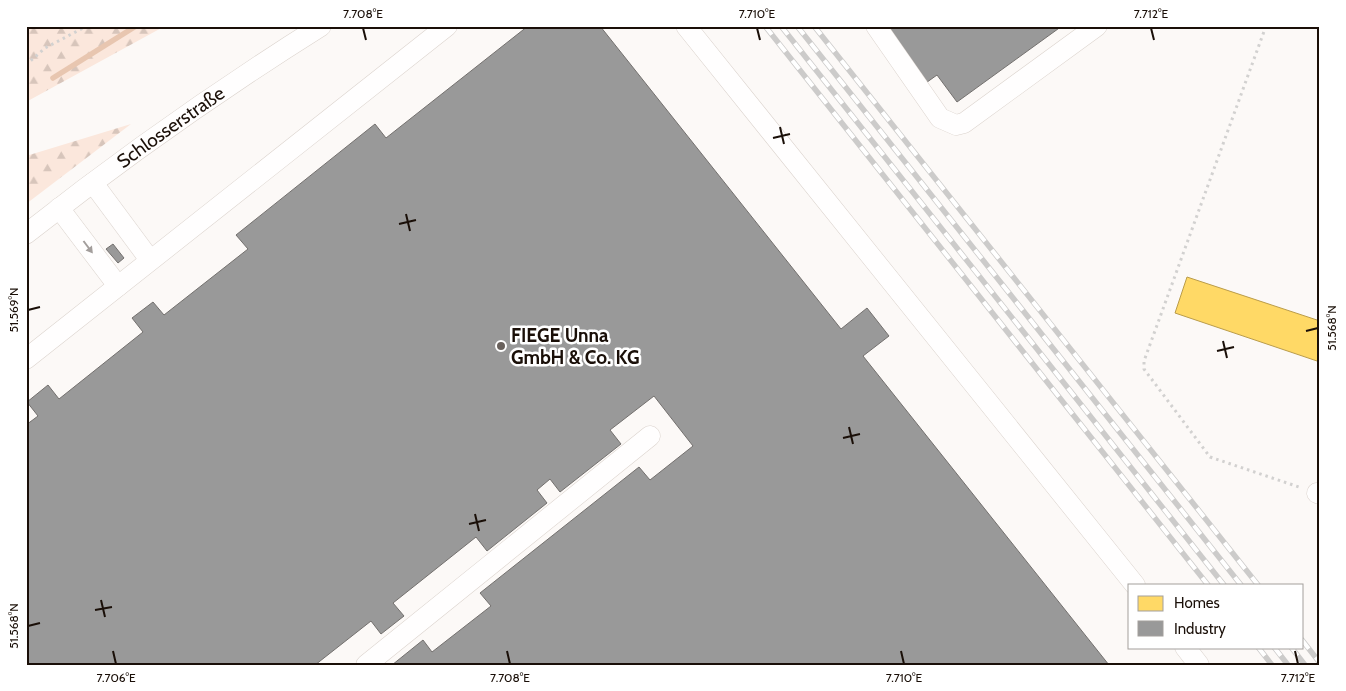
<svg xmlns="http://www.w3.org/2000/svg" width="1346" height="691" viewBox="0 0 1346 691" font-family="Cabin,sans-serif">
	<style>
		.forest { fill: url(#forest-firs) }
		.homes { fill: #ffd966; stroke: #ba9c4a }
		.industry { fill: #999; stroke: #73706e }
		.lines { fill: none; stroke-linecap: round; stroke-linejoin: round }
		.stream { stroke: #e8c6b0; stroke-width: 5.5 }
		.minor-casing { stroke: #dbd3cd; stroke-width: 21 }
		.path { stroke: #d2d1d0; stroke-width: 3; stroke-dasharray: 2.5 4; stroke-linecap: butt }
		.minor { stroke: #fffefe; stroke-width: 20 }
		.rail-casing { stroke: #cccbca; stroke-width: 5.5 }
		.rail { stroke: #fff; stroke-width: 4; stroke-dasharray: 11; stroke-linecap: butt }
		.oneway { fill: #a39e9c }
		.ticks { fill: none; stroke: #1a0f08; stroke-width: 2 }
		.poi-dot { fill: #69615c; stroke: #fff; stroke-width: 2 }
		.labels { text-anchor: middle; stroke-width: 5; stroke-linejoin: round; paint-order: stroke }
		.street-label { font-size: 19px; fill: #1a0f08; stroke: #fff }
		.poi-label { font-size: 19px; font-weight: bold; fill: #1a0f08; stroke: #fff; text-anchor: start }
		.neatline { fill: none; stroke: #1a0f08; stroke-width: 2 }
		.ticks-label { font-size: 12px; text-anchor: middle; fill: #1a0f08 }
	</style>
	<defs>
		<pattern id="forest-firs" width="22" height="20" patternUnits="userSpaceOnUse" patternTransform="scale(1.25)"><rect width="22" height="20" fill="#fbe7dc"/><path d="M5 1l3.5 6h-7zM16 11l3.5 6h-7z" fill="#d7c5bb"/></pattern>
	</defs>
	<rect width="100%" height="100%" fill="#fcf9f7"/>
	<path class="forest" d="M26,26H165L26,102Z
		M131,124L26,204V156Z"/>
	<path class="homes" d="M1187,277L1320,321V362L1175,313Z"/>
	<path class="industry" d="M528,26H600L841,329L867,308L889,336L863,356L1109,665H392L423,640L432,652L491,606L480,593L639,467L650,480L693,446L654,396L610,430L621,444L560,492L550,479L537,490L547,503L487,551L476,537L393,603L404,616L381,634L371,621L315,665H26V425L38,416L27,402L48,385L59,399L143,332L132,318L153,302L164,315L248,249L236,235L375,124L386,138Z
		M882,26H1062L957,102L937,75L923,85Z
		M113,244L124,258L118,263L106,249Z"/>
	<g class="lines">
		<path class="stream" d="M53,78L136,26"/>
		<g class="minor-casing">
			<g id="minor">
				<path d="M686,26L1135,585"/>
				<path d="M876,26L940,118L956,125L964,123L1097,26"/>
				<path d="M93,183L150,260"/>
				<path d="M59,208L118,286"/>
				<path id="s1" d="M26,234C120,160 219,90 321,26"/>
				<path d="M26,359L447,26"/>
				<path d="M1317,493L1320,494"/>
				<path d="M1185,647L1199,665"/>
				<path d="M366,665L650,436"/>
			</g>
		</g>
		<path class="path" d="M1266,26L1144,361V369L1210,457L1299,487
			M26,65L45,48L87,26"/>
		<use href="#minor" class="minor"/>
		<g class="rail-casing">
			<path id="rail" d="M765,26L1208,585
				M781,26L1224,585
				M797,26L1241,585
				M814,26L1258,585
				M1302,640L1320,663
				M1258,647L1272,665
				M1274,647L1288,665
				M1291,647L1305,665"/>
		</g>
		<use href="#rail" class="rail"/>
	</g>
	<defs><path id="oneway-solid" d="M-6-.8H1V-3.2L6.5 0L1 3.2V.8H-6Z" transform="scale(1.25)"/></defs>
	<use class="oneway" href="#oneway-solid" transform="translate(88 247) rotate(53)"/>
	<path class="ticks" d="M363,28L366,40M757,28L760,40M1151,28L1154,40M780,127L784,144M773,138L790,134M406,214L410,231M399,224L416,220M28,310L40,307M1306,331L1318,328M1223,341L1227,358M1217,351L1234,347M849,427L853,444M843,438L860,434M475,514L479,531M469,524L486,520M101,600L105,617M95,610L112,607M28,626L40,623M113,651L116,664M507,651L510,664M901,651L904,664M1295,651L1298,664"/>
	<circle class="poi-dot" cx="501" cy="346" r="5"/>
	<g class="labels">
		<g class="street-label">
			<text dy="7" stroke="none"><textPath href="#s1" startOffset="180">Schlosserstraße</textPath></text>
		</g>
		<g class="poi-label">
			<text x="511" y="342">FIEGE Unna<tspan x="511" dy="22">GmbH &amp; Co. KG</tspan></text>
		</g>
	</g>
	<rect width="1346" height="691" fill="none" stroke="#ffffff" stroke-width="55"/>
	<rect x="1128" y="584" width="175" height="65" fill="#ffffff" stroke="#a39f9c"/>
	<rect x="1138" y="596" width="25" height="15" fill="#ffd966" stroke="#a39f9c"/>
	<text x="1174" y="608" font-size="15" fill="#1a0f08">Homes</text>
	<rect x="1138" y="621" width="25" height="15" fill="#999999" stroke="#a39f9c"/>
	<text x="1174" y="634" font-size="15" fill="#1a0f08">Industry</text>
	<rect x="28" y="28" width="1290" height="636" class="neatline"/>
	<g class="ticks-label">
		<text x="363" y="18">7.708°E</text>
		<text x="757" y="18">7.710°E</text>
		<text x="1151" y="18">7.712°E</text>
		<text transform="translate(14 310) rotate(-90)" y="4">51.569°N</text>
		<text transform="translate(1332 328) rotate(-90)" y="4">51.568°N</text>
		<text transform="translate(14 626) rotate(-90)" y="4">51.568°N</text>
		<text x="116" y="682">7.706°E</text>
		<text x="510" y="682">7.708°E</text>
		<text x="904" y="682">7.710°E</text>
		<text x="1298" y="682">7.712°E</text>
	</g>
</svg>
